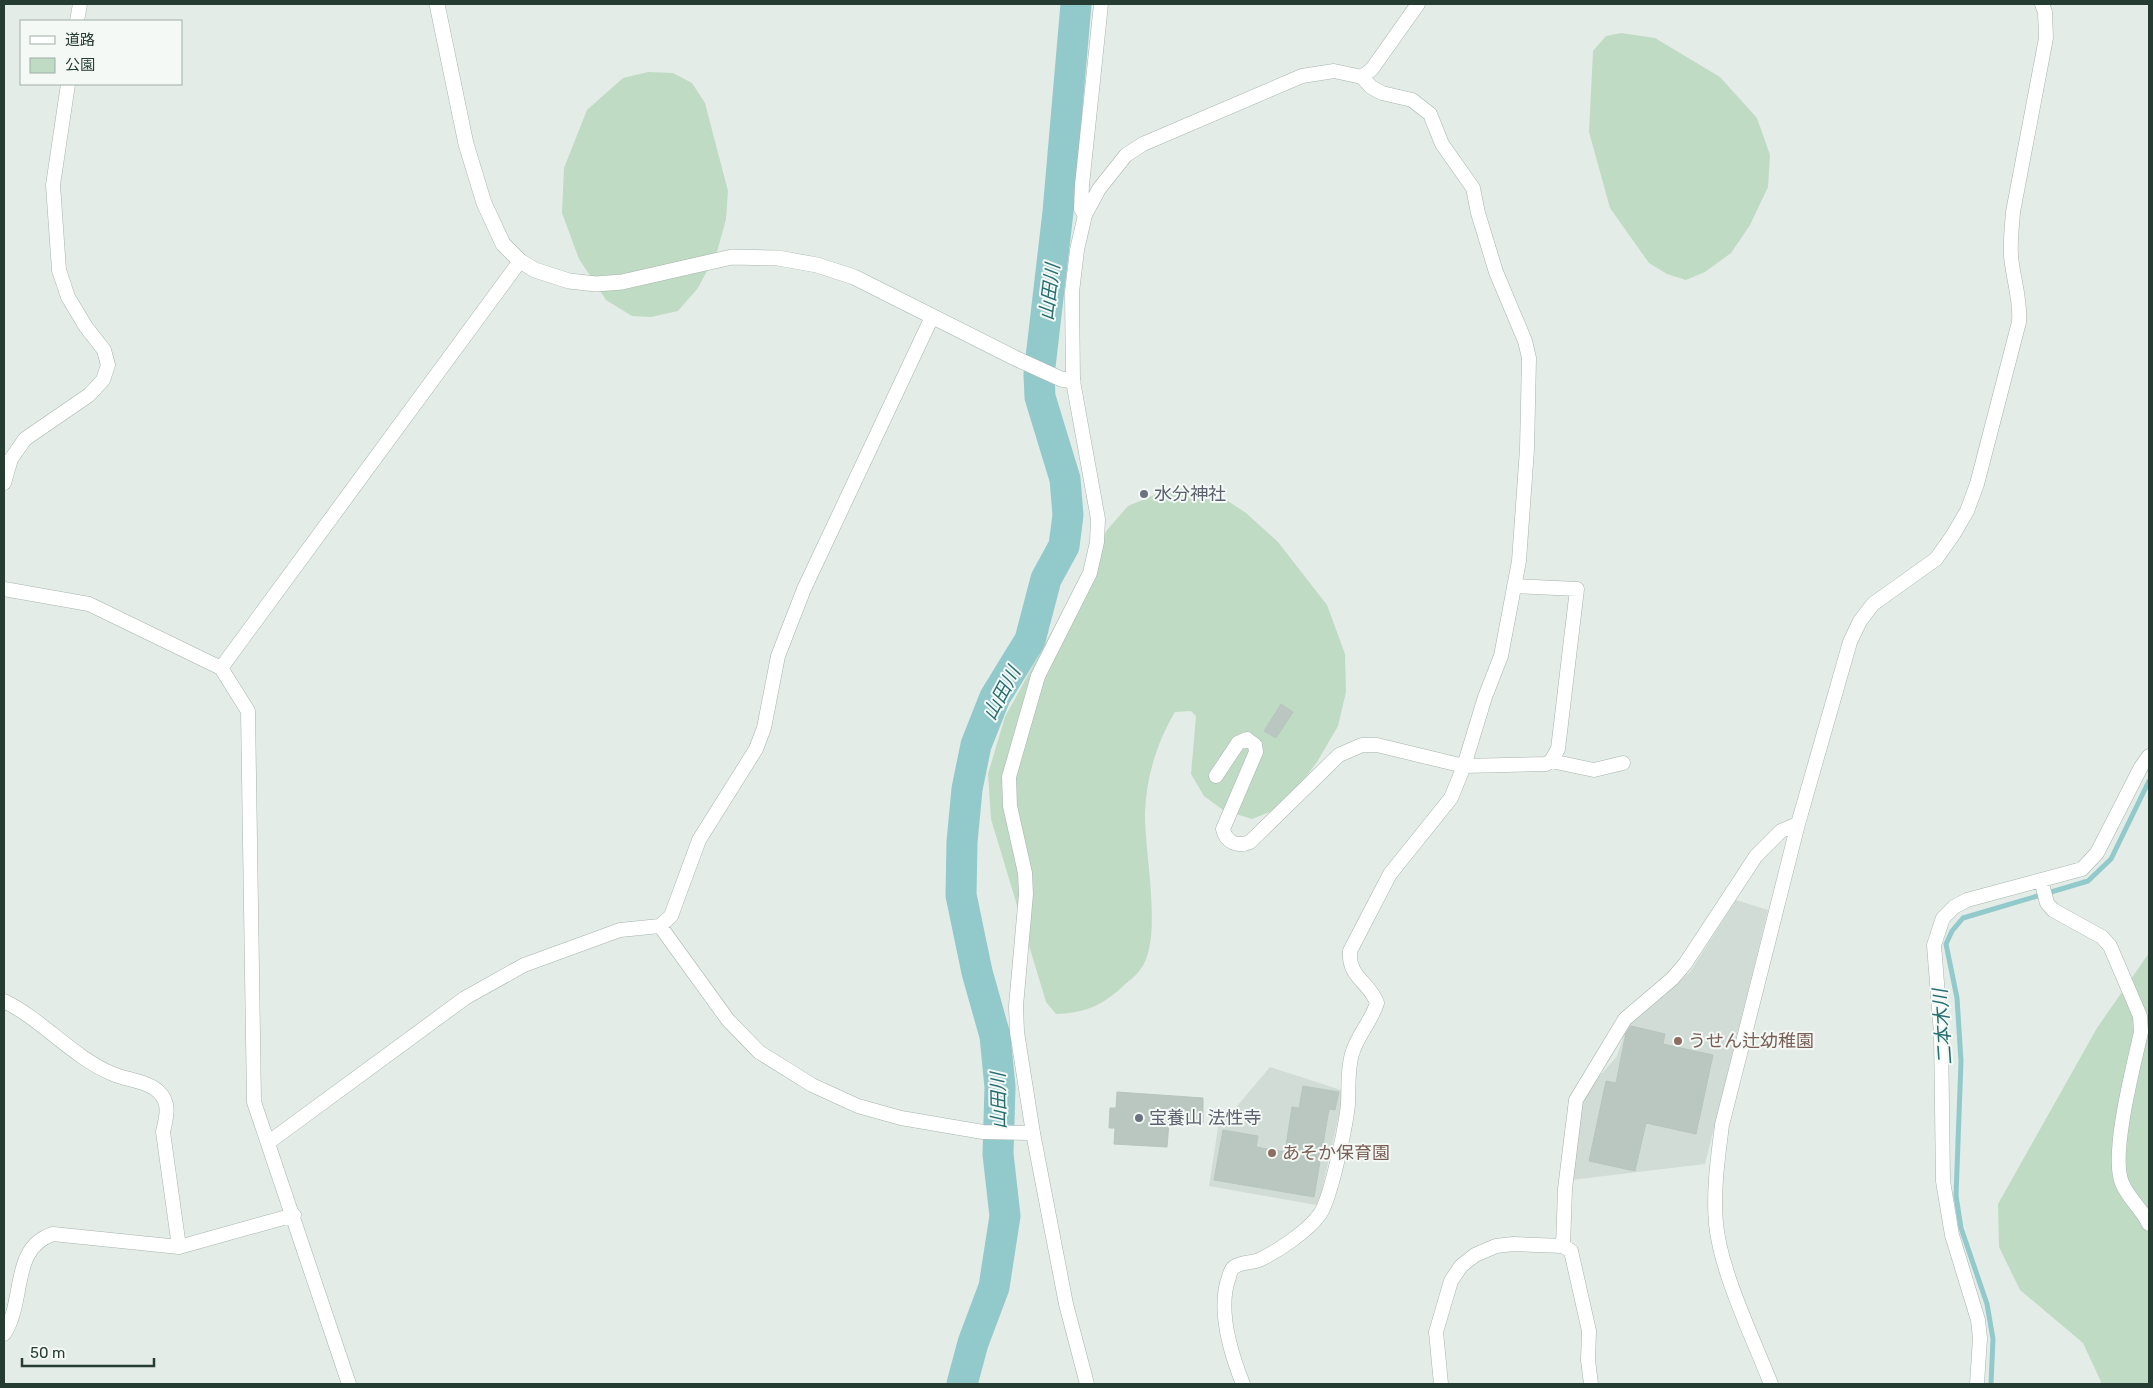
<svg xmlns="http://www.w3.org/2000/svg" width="2153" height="1388" viewBox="0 0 2153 1388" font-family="Rubik,'Noto Sans JP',sans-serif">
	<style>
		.built { fill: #d2dcd6 }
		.green { fill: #bfdbc3 }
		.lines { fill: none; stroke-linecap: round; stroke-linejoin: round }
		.stream { stroke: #92c9cb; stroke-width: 5 }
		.river { stroke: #92c9cb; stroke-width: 31 }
		.building { fill: #bac6c0; stroke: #b7c5be }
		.minor-casing { stroke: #a7b4ad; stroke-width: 15 }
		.tertiary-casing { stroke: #a7b4ad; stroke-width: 16 }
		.minor { stroke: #fff; stroke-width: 14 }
		.tertiary { stroke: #fff; stroke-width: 15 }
		.worship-dot { fill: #6b7280; stroke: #f4f9f6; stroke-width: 2 }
		.education-dot { fill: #8d6e63; stroke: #f4f9f6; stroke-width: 2 }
		.labels { text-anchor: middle; stroke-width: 4; stroke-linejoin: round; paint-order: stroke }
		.worship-label { font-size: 18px; fill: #5b616d; stroke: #f4f9f6; text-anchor: start }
		.education-label { font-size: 18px; fill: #785e54; stroke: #f4f9f6; text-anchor: start }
		.water-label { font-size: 19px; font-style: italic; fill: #256e72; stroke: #f4f9f6 }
	</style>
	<rect width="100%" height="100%" fill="#e4ece7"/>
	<path class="built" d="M1736,900L1768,910L1705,1164L1571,1180L1578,1114L1586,1092L1617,1056L1627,1026L1690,972Z
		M1270,1067L1341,1090L1342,1101L1321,1194L1316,1205L1209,1186L1219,1121L1232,1112Z"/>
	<path class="green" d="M1621,33L1655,38L1720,77L1757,118L1770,155L1768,187L1750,225L1731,253L1705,272L1686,280L1667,274L1649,263L1610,208L1589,132L1593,51L1606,36Z
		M648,72L673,73L692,83L705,103L728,191L726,219L717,252L698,288L678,311L651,317L632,316L606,300L579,259L562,213L564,168L587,110L623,78Z
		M1196,487L1222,497L1246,513L1278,542L1327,605L1345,654L1346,692L1338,726L1317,762L1284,806L1252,819L1223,810L1204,796L1191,774L1196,716L1191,711L1175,712C1157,742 1146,778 1145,813C1144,851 1164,941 1140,970C1135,977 1127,982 1121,988C1100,1007 1083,1013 1056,1014L1046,1002L991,819L988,774L1005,717L1107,530L1128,506L1164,491Z
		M2149,953V1384H2102L2083,1343L2020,1290L1999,1247L1998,1204L2097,1028Z"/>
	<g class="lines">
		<path class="stream" d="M1991,1384L1993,1339L1987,1304L1961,1228L1956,1196L1961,1061L1957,998L1946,944L1952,931L1963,918L2088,881L2111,859L2149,781"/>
		<path class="river" d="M962,1384L973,1343L994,1287L1005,1216L998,1154L1000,1087L995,1036L977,972L961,895L962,842L967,789L976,745L995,697L1030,640L1046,579L1064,546L1068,515L1065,479L1040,397L1039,375L1058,212L1076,4"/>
	</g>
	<path class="building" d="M1281,704L1293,712L1276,738L1264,731Z
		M1631,1026L1665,1034L1663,1044L1713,1055L1696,1134L1646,1123L1635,1171L1589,1161L1606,1081L1616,1083L1626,1033Z
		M1303,1086L1339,1092L1335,1110L1329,1109L1314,1197L1214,1180L1223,1130L1258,1136L1256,1147L1285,1152L1292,1107L1299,1108Z
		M1117,1092L1203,1098V1123L1169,1122L1167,1147L1114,1144L1115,1128H1109L1110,1108H1116Z"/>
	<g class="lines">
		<g class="minor-casing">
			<path id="minor" d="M77,21L80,4
				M1085,215L1081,209L1082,185L1101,4
				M4,483L11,459L25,439L89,395L103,380L108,365L104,350L86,327L68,297L59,270L53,185L68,84
				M4,589L89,604L221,668L248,711L254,1102L349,1384
				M221,668L520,261
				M1551,761L1594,770L1623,763
				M1216,776L1238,743L1247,739L1255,745L1256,752L1223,829C1226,843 1238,847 1250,842L1339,755L1362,745H1377L1464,766L1546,764L1551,761L1558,749L1577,589L1514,586
				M2041,880L2047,903L2053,910L2102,937L2110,946L2140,1016L2141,1032C2134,1065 2110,1154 2122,1183C2128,1198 2142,1209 2149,1224
				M660,926L728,1020L759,1052L812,1085L858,1106L901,1118L983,1132L1033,1133
				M4,1001C43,1020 72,1057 113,1074C127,1080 148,1081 159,1092C171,1104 166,1118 163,1132L179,1247
				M269,1142L465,998L524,965L620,930L660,926L671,916L699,840L756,749L764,728L778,656L804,589L932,317
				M1563,1246L1571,1251L1589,1331L1588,1360L1591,1384
				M4,1334C26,1300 10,1248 53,1234L179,1247L294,1215
				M1087,1384L1066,1304L1033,1133L1017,1032L1016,1006L1026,894L1025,873L1010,806L1009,777L1038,676L1090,573L1097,542L1098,519L1073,381L1072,292L1077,250L1085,215L1099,189L1126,155L1143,144L1302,76L1334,71L1362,77L1372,69L1418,4
				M1243,1384C1231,1354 1217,1309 1229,1277C1230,1273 1231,1269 1234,1267C1241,1262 1251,1263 1259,1260C1278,1251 1308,1231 1320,1214C1331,1198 1346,1125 1348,1104C1349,1087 1347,1071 1352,1054C1357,1036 1371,1022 1377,1003C1369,981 1348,978 1350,951L1390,874L1451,798L1464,766L1485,697L1501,656L1519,561L1527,449L1529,358L1525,341L1496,272L1478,213L1473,188L1442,144L1430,114L1412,100L1382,93L1371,87L1362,77
				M1441,1384L1436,1332L1451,1281L1461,1266L1475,1255L1496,1246L1513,1244L1563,1246L1565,1189L1576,1100L1625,1019L1672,979L1685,964L1756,856L1781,831L1798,824
				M1771,1384C1753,1338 1721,1273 1716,1224C1713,1191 1718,1157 1722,1125L1798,824L1850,642L1860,621L1873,604L1936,559L1953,535L1967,511L1977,484L2019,322C2021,300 2013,279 2011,256C2010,241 2012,227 2013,212L2046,38L2045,12L2042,4
				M1977,1384L1980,1338L1978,1320L1952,1235L1943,1181L1941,1034L1934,945L1943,918L1954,907L1967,900L2082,869L2097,853L2141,767L2149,756"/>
		</g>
		<g class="tertiary-casing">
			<path id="tertiary" d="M437,4L466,144L484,203L503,244L520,261L535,270L569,281L596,284L622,282L732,257L778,258L817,265L854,277L1015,358L1061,379L1073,381"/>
		</g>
		<use href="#minor" class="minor"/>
		<use href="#tertiary" class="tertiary"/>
	</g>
	<g class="worship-dot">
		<circle cx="1144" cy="494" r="5"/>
		<circle cx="1139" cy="1118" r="5"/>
	</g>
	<g class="education-dot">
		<circle cx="1678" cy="1041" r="5"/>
		<circle cx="1272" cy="1153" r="5"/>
	</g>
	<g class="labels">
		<g class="worship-label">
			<text x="1154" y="500">水分神社</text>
			<text x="1149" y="1124">宝養山 法性寺</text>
		</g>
		<g class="education-label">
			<text x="1688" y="1047">うせん辻幼稚園</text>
			<text x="1282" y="1159">あそか保育園</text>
		</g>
		<g class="water-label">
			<text transform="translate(1049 292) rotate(-83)" y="7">山田川</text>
			<text transform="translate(1001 693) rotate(-62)" y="7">山田川</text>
			<text transform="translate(1942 1027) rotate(-94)" y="7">二本木川</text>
			<text transform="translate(998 1101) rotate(-91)" y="7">山田川</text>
		</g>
	</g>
	<rect width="2153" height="1388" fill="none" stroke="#253c33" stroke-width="10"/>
	<rect x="20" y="20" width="162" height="65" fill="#f4f9f6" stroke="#a1ada8"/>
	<rect x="30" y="36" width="25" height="8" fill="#ffffff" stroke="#a1ada8"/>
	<text x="65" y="45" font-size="15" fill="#253c33">道路</text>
	<rect x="30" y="58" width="25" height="15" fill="#bfdbc3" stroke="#a1ada8"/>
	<text x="65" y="70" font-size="15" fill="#253c33">公園</text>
	<path d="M22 1358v8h132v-8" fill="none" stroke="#253c33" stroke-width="2.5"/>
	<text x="30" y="1358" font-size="15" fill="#253c33" stroke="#f4f9f6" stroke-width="4" paint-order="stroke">50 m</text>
</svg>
